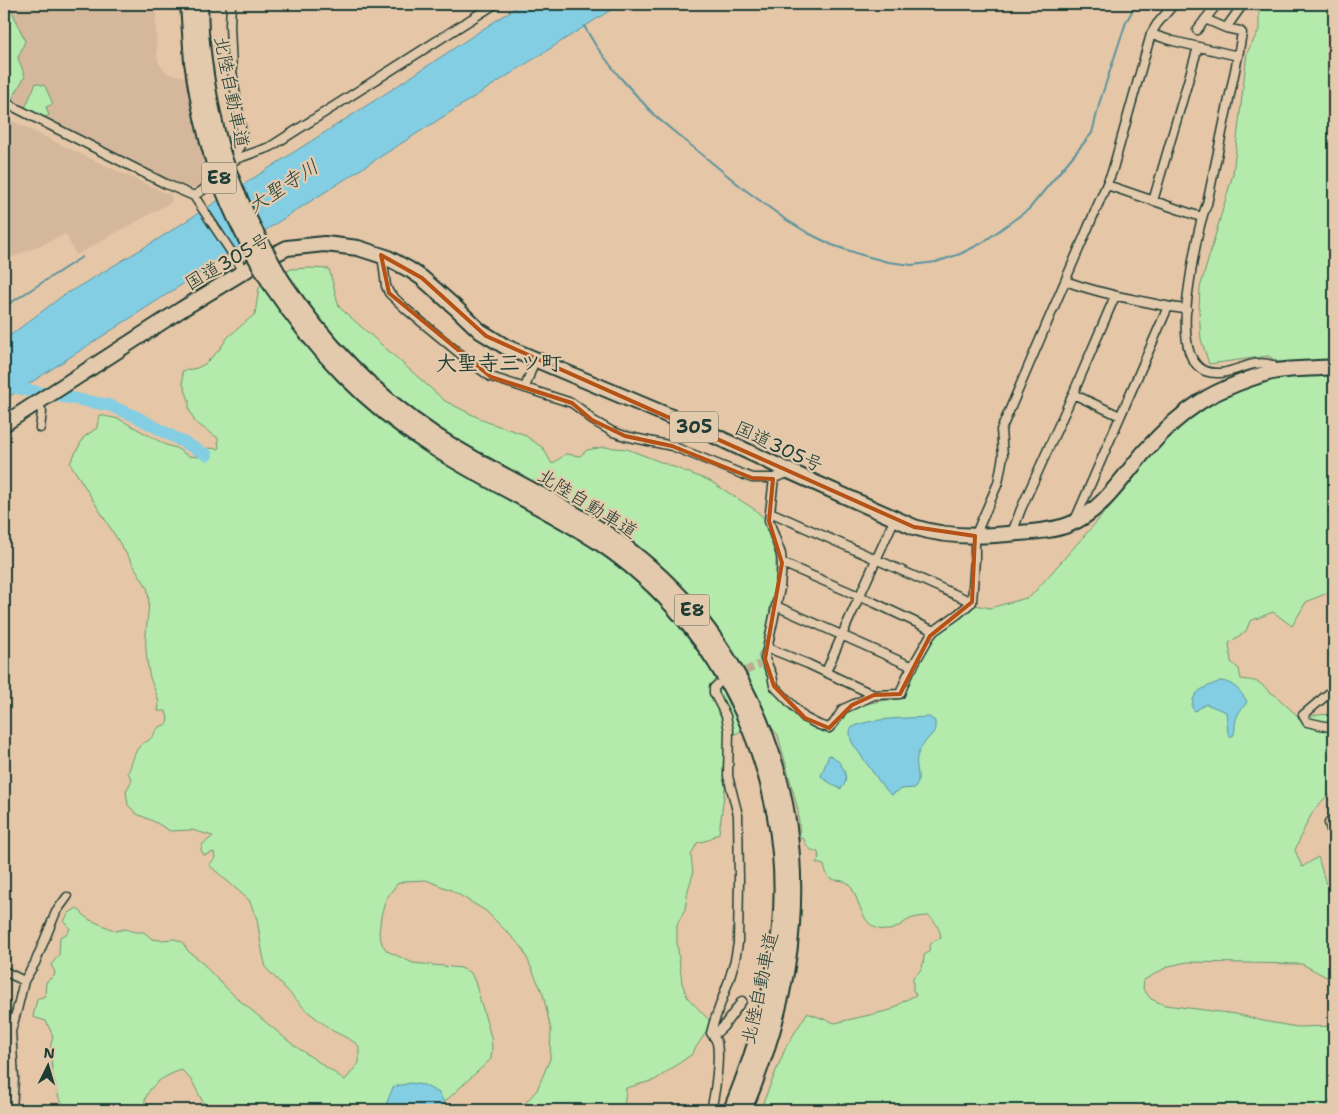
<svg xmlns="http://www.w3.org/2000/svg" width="1338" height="1114" viewBox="0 0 1338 1114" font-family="'Shantell Sans','Klee One',sans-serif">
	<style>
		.built { fill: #d5b89b }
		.green { fill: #b4eaac; stroke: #6a9470 }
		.water { fill: #83cee3; stroke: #5b949d }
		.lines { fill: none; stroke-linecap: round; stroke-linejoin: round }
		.stream { stroke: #5b949d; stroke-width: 2 }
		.river { stroke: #83cee3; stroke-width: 12 }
		.street-tunnel { stroke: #bdab90; stroke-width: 8; stroke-dasharray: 8 4; stroke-linecap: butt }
		.street-casing { stroke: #1f3d34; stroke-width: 11 }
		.highway-casing { stroke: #1f3d34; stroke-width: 18 }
		.street { stroke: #e3caac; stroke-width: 8 }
		.highway { stroke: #e3caac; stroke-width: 14 }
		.highway-bridge-casing { stroke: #1f3d34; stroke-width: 18; stroke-linecap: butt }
		.highway-bridge { stroke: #e3caac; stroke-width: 14 }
		.marked { fill: none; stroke: #b65216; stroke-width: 4; stroke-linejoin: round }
		.labels { text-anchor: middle; stroke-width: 4.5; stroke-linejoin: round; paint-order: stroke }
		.shield { fill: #e3caac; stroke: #5a6758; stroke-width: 1 }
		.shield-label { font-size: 18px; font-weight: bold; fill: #1f3d34 }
		.street-label { font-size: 19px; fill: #1f3d34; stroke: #e3caac }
		.water-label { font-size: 20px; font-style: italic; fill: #24443d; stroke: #e3caac }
		.quarter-label { font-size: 21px; font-weight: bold; fill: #1f3d34; stroke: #e3caac }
	</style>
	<rect width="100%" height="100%" fill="#e5c6a7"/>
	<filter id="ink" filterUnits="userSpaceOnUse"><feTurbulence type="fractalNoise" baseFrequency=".02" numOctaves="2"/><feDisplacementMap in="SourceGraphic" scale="10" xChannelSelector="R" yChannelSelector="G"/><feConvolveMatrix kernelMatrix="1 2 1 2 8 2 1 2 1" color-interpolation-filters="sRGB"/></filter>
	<g filter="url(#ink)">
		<path class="built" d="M4,4H155L157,56L159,64L168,74L187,77L196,126L212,177L198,189L175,184L4,99Z
			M4,117L72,150L170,195L172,202L76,255L66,234L4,261Z"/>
		<path class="green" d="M4,4H9L25,41L18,58L25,76L11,101L4,98Z
			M1254,4H1334V349L1328,362L1282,364L1268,356L1209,364L1201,339L1199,310L1200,288L1233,174L1247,53L1259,30V13Z
			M36,83L45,86L53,104L46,107L49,115L44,118L25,108Z
			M308,268L329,269L339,307L445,401L487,422L523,434L543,448L552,464L566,454L580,456L587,450L604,447L627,449L710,481L754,509L765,519L773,544L776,558V589L770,608L767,642L758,655L774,693L804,722L823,732L831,733C835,726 839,718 845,714C860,703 882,700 899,699L903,696L918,662L936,633L941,631L975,605L990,608L1030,597L1123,492L1167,436L1203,404L1251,383L1278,377L1334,372V598L1327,593L1306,602L1292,626L1273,612L1250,621L1246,631L1229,643L1231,662L1239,669L1241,679C1248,680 1255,680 1261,684C1266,688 1269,692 1275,695L1301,719L1316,715L1334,714V792C1312,804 1305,828 1295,850L1302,867L1318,857L1324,878L1334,897V981L1302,964L1187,962L1169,966L1144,980L1143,989L1151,999L1165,1005L1236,1014L1263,1021L1297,1027L1334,1026V1097L1322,1110H760L786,1047L807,1013L835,1023L891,1010L904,1001L916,995L913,990V977C921,972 924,965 924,955L929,952C929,943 933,941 941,938C940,929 936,922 929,916C923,916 916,917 910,919C904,922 899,927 893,929C885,932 874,929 868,922C860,913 856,892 849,884C843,878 834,883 828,876C826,873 825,869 824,865L816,863L819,858L818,852C810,850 807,848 804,839L800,838L798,810L778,735C776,733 775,731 773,729C760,719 736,733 725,740L723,767L725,788L719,833L708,840L697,843L691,855L693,874L688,890L685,909L677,925V942L682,983L687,997L710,1021L708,1029L691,1055L655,1080L626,1088L624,1110H519L537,1090L550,1059L551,1030L543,994L522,947L486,911L451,890L426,880L405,881L397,884L386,899L381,916L379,933L382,944L387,951L413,963L443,966L461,968L471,973L475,982L491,1037L492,1047L491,1059L436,1110H207L192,1081L182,1070C164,1075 141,1089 145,1110H67L59,1098L53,1077L50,1049L53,1036L46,1021L33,1017L37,999L45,996L46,982L54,976L55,972L51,965L59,955L60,937L68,933L70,928L64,921L69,913L77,908L88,919L116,931L125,929L135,932H144L152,939L160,940L175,939L182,942L189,952L201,961L213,975L238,999L292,1044L345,1080L359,1063V1046L351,1040L333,1031L307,1011L266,968L262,950L257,919L249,900L209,865L215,858L214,852L204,855L201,850L202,845L213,836L192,830L170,831L155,822L137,814L128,805L126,791L132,780L128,773C132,764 134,750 142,744C144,742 147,742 149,740C158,733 151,729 167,724L168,718L166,711H158C162,698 151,686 149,673C147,661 145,646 146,634C147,618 151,602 147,587L70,463L84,437L97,428L99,415L119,419L166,445L176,448L188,456L201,457L208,448L219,449L218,438L195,422L189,409V400L183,384L182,371L197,368L205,364L219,350L228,337L255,314L259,288L291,269Z"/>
		<path class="water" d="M521,4H620L289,215L4,400V340L61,297L155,241L391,90Z
			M1220,681C1232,681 1242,692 1247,702C1243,708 1237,713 1236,720C1234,726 1236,731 1233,736H1230L1228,733L1226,712L1206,704L1195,711L1192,708C1192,689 1206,688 1220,681Z
			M929,717L935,721V730C929,739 920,745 917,757C915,768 922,779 915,788L902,789L891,795L881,784L853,744C850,738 849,734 851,728C868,718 908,718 929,717Z
			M829,755C841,758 853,781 840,789L824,779L821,776Z
			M410,1083L424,1085L439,1093L448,1110H384L393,1087Z"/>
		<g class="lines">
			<path class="stream" d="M584,26L596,46L618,75L655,116L744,189L785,219L808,233L832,245L862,255L888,262L912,265L936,262L960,254L982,243L1029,209L1092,133L1100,101L1126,22L1136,4
				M4,307L82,257"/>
			<path class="river" d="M4,384L21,389L108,405L135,416L207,455"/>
			<path class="street-tunnel" d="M735,676L760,664"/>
			<g class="street-casing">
				<path id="street" d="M231,4L230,25L232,71L243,141L235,154L236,159
					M1205,19L1226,28L1240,31L1242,33L1238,56
					M1226,28L1243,4
					M1197,30L1217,4
					M1151,34L1173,41L1238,56L1207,204C1199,222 1197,240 1193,260C1189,287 1182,319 1188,347C1190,357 1196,367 1205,371C1229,380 1249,357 1272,365L1276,371
					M4,102L166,184L194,196L244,271
					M1107,185L1201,217
					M194,196L203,190L236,159L270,147L495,4
					M1153,201L1198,47
					M381,256L383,262L386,286L389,293L407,310L470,362L491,377L572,403L583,411L592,420L613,432L625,436L672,446L752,478H774L791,472
					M1065,281C1090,290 1115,296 1141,301C1156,304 1171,308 1187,309
					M525,388L535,359
					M1073,394L1120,416
					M38,403L42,412L40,428
					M774,478L769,521L781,554L782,563L780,588L765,659L772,675L774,686L805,718L819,725L829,728L834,723L843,709L852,705L874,695L900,694L907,676L930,636L934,631L958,614L972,602L975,559V536L998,483L1003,456L1001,430L1112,172L1151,34L1157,24L1174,4
					M770,512L972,602
					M1075,520L1168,307
					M1012,533L1021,509L1073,394L1115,296
					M782,563L875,603L934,631
					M776,606L913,667
					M768,648L808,664L874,695
					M826,672L842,635L895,518
					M1334,689L1303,715L1307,722L1334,728
					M1334,819L1330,821L1329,823L1334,840
					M4,971L24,981
					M713,1036L723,1027L742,1001
					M12,1110L14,1078L11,1031L17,1010L24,981L35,963L56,912L67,897
					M711,1110C715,1095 720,1058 717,1043C716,1039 713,1036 711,1033L714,1022L729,980L735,960L738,943L739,880L738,815L728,776L729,731L726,716L714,693V688L717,685"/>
			</g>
			<g class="highway-casing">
				<path id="highway" d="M188,4L192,62
					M200,4L201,33L204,61
					M282,280C323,342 372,393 435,435C490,471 551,497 606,533C737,621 803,769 792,924C788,987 768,1053 744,1110
					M271,285C315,350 365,404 431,446C486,482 547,508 601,544C725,628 793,778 780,926C774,989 755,1052 731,1110
					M4,424L182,309L263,260L287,248L324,244L334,245L358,248L386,257L410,270L422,278L456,308L480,331L506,347L700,429L791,472L914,527C944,537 977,537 1008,534C1027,532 1049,532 1068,525C1102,512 1123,476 1146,450C1162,432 1180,415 1200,402C1218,390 1256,375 1277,371C1296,368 1315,369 1334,367"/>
			</g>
			<use href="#street" class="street"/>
			<use href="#highway" class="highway"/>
			<g class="highway-bridge-casing">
				<path id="highway-bridge" d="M204,61C208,92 214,122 222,151C236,197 258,239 282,280
					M192,62C199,111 209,158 229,204C241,232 256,259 271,285"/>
			</g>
			<use href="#highway-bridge" class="highway-bridge"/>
		</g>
	</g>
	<path class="marked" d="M381,255L422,278L486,336L914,527L975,536L972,602L930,636L900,694L874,695L852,705L829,728L805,718L774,686L765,659L782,563L769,521L773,479L752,478L672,446L625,436L592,420L572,403L491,377L389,293Z"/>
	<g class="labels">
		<g class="shield">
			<rect x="201.5" y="162.5" width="35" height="31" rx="4"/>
			<rect x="670" y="411.5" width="48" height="31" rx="4"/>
			<rect x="674.5" y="594.5" width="35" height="31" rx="4"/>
		</g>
		<g class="shield-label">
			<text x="219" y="184">E8</text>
			<text x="694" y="433">305</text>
			<text x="692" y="616">E8</text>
		</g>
		<g class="street-label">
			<text transform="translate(232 92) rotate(79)" y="7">北陸自動車道</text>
			<text transform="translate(227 261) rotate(-30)" y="7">国道305号</text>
			<text transform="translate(779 446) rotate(25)" y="7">国道305号</text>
			<text transform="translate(588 503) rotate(32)" y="7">北陸自動車道</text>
			<text transform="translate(759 988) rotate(-78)" y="7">北陸自動車道</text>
		</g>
		<g class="water-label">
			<text transform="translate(283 186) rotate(-33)" y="7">大聖寺川</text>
		</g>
		<g class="quarter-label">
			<text x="499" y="370">大聖寺三ツ町</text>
		</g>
	</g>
	<rect width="1338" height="1114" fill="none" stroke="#e3caac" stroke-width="20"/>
	<rect x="10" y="10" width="1318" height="1094" fill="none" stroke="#1f3d34" stroke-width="2" filter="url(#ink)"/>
	<g transform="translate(48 1066) rotate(5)" stroke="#e3caac" stroke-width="4" paint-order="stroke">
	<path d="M0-4L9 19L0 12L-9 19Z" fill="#1f3d34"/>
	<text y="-8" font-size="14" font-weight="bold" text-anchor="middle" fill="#1f3d34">N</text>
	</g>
</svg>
